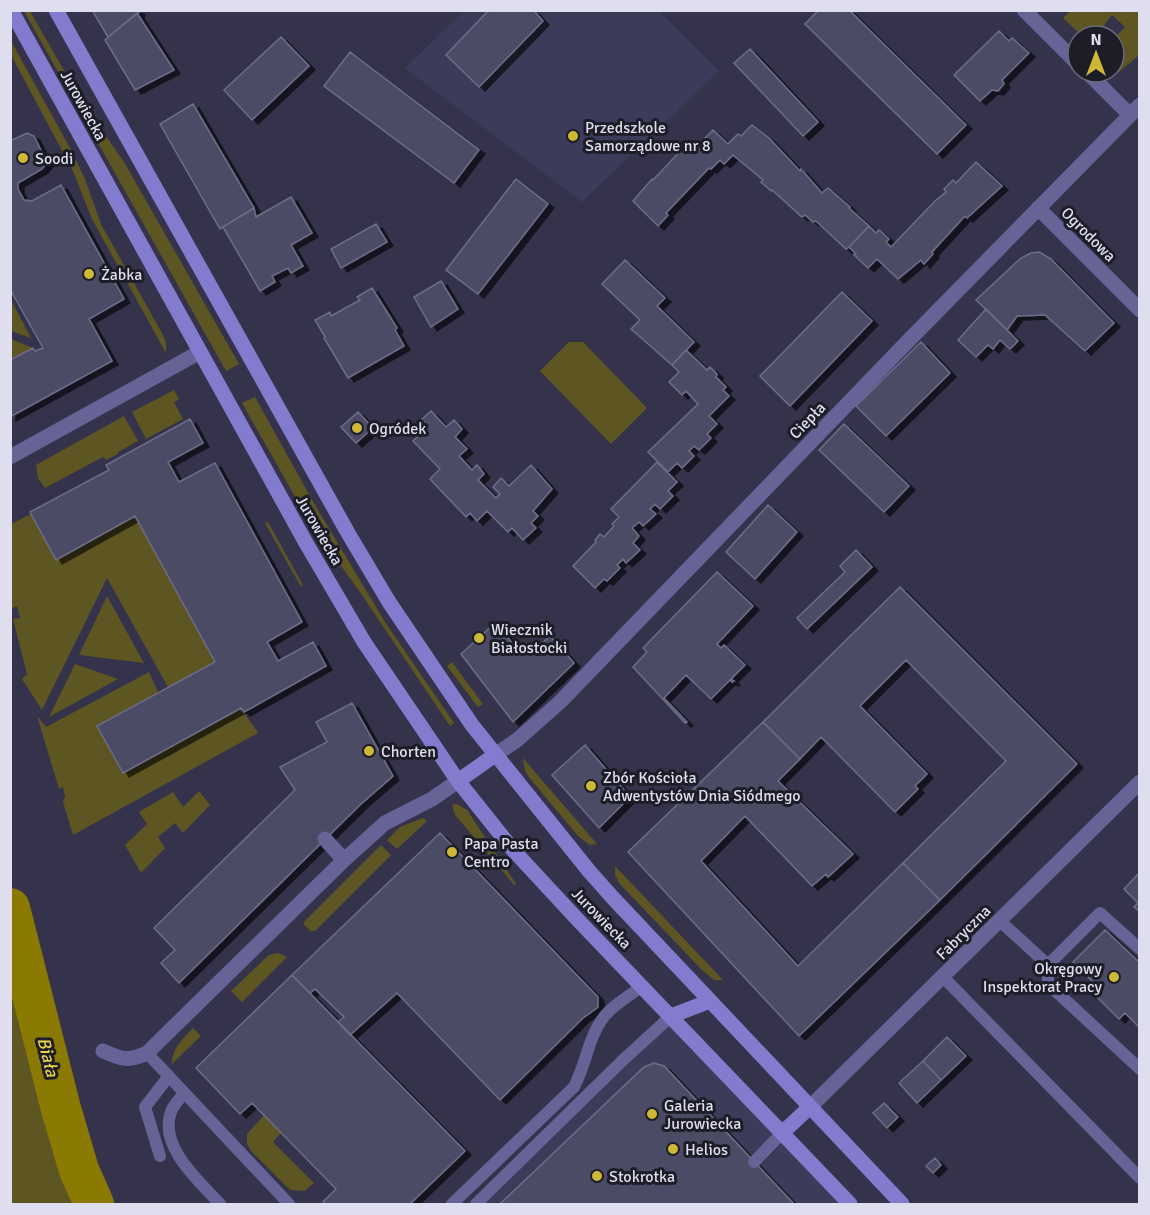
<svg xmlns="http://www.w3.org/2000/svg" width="1150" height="1215" viewBox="0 0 1150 1215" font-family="Signika,sans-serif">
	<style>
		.built { fill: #3d3b5a }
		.green { fill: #5d5522 }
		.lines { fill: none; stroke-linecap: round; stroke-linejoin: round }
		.river { stroke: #8b7a01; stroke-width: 40 }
		.building { fill: #4c4b65; stroke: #6e6d89; stroke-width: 1.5; filter: url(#shadow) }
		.lane { stroke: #676397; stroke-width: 12 }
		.street { stroke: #676397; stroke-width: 15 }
		.secondary { stroke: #837bcd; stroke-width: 15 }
		.poi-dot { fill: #ceb838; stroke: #1d1d28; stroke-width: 2 }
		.labels { text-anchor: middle; stroke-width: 6; stroke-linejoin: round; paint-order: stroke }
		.street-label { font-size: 16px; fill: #dedeee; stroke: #1d1d28 }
		.poi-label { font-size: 16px; fill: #dedeee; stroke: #1d1d28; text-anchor: start }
		.water-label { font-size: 18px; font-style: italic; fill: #e6d04c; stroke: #1d1d28 }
	</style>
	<defs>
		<filter id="shadow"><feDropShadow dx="6" dy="4" stdDeviation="0" flood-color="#0009"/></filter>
	</defs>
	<rect width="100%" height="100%" fill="#35334c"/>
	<path class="built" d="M658,10L719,71L582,202L405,68L464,11Z
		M671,1016L848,1204H480Z"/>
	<path class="green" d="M1071,10L1139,11V55L1119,72L1114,67V36H1109L1112,33L1116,36L1125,27L1112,15L1104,25L1108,29L1101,36H1082L1063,18Z
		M24,11H30L82,102L124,162L239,364L226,371Z
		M10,39L70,148L85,179L101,224L163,335L166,342V353L92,219L73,171L11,55Z
		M11,300L31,338L11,331Z
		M11,339L33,348L11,360Z
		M569,342H583L647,408L611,444L540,371Z
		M174,390L179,399L174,402L183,419L146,439L132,412Z
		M255,397L315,505L385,622L454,723L450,726L362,595L310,523L242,403Z
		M124,416L138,441L118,452V454L106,460L103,457L45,488L38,478L36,465Z
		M31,514L135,516L215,662L168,687L107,578L42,710L22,679L27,674L13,619L20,618L17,606L11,609V524Z
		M268,522L303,585L301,587L265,523Z
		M107,596L144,663L79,655Z
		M452,662L483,704L478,707L447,666Z
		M75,664L118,679L49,717Z
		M149,672L158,692L97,726L122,773L241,708L258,733L73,835L63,802L65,796L63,787L59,789L37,716L46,727Z
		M523,758L597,844L590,845L578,836L528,776L525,770Z
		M199,791L210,805L183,833L175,823L158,837L165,848L141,873L125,845L147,824L139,812L173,792L183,807Z
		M452,804H457L467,810L516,884L515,886L455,815Z
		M423,818L427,821L397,849L387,840L400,827Z
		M381,845L391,855L315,931H310L303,923Z
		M615,866L723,980H714L702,970L619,883L615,875Z
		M11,909L61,1109L79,1170L94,1204H11Z
		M278,953L287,957L242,1002L231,991L269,955Z
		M193,1028L201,1036L172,1064C172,1048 182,1040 193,1028Z
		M264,1115L281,1133L273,1142L314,1183L305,1191L291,1190L287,1187L251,1151L247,1144V1134Z"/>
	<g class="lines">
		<path class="river" d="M10,908L61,1109L79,1170L94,1204"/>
	</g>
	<path class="building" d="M92,10H138L139,12L108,37Z
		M489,10H533L543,21L479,87L446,55Z
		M819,10H849L966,125L937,154L805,24Z
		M137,13L174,70L135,90L105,40Z
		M999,31L1009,41L1012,38L1029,53L1002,80L1004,84L998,91L992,90L980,101L954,75Z
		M281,37L309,66L252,120L224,90Z
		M750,49L818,122L803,136L734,63Z
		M350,52L479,150L454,183L324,86Z
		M193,104L254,208L220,229L160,124Z
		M752,125L769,138L800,171L801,169L822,193L828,188L850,207L849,208L869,226L849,247L846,249L816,221L813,222L805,215L802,217L772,190L771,191L761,182L763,180L733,155L724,164L720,160L711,169L709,168L666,213L668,215L658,226L633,201L652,179L653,180L687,144L692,148L697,143L699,144L713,130L728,144L738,134L741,136Z
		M27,133L34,136L47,163L42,169L18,183V189L24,200L32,201L61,185L124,299L89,319L112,361L10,417V360L33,348L35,351L43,348L10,289V141Z
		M976,162L1002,186L967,218L965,216L932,252L933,254L924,264L921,260L898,279L877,259L868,268L854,255L856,254L849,247L869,226L876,233L879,230L889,239L886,242L891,247L935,201L946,192L944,189L953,180L956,183Z
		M516,179L548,204L478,294L446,270Z
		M291,197L312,233L291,245L303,266L291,273L288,268L272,276L275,282L260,291L223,227L254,208L256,217Z
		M376,224L387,242L341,268L331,249Z
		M1039,252L1051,259L1114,323L1085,351L1045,315L1017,316L1007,330L976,300L1021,258L1031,253Z
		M625,260L665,298L657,306L694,342L672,365L631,329L640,320L602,284Z
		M441,281L458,309L431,327L414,297Z
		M372,288L397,328L395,330L404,346L348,378L324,338L325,337L315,320L330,312L331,316L360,300L357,297Z
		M842,292L872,321L790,406L760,376Z
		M986,309L1018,341L1010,349L1000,340L993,349L988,345L976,357L958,340Z
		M921,342L950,373L886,436L856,406Z
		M686,350L707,370L710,367L717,374L716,377L726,387L723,390L729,396L709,416L717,424L707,434L711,438L699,450L694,446L689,451L694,456L682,468L677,463L668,472L648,452L698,404L686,391L682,395L669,382L679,372L672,365Z
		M431,411L446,427L454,420L462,429L455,437L467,449L459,456L472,470L477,465L484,474L478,480L496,498L500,494L493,487L501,478L509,486L531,465L552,489L533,511L538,516L531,523L536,528L523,540L512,528L508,532L487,511L477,521L470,513L466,517L430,479L440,469L413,441L417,437L410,430Z
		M358,412L373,428L356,443L341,427Z
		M190,419L203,443L168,462L179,482L215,463L302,622L267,642L278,661L313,642L326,666L244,712L241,708L123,773L97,726L215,662L135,516L56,560L30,512L109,470L106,465Z
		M844,424L909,486L884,512L819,450Z
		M657,462L677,482L668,491L673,496L660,509L655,504L650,509L656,514L643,526L639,522L632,528L639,536L633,543L640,550L626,563L623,559L617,565L620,568L607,581L604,579L595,588L573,566L596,542L595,540L600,534L604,537L614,526L612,524L619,517L611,509Z
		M768,505L797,532L755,579L726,552Z
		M856,550L872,567L807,629L797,618L845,572L840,566Z
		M717,572L753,606L717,644L721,648L724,645L745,665L731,679L734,681L732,682L730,680L711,699L686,675L664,698L687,722L685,723L633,667L647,652L643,648Z
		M900,587L1077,764L940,900L903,863L1006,761L906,660L860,706L927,774L915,786L918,789L895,812L821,737L800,759L763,722Z
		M496,622L518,651L526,643L534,651L550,636L574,663L513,722L461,654Z
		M352,703L393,776L361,804L179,983L161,963L175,950L154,928L295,790L280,767L327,742L316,722Z
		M763,722L800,759L778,781L853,854L828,877L826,874L812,886L745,816L701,861L798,966L903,863L940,900L799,1036L628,852Z
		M585,745L630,797L599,828L552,775Z
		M440,833L598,997V1007L583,1018L500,1100L397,993L350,1035L338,1022L344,1017L315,989L310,993L292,975Z
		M1140,872V912L1134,907L1138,903L1124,889Z
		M1105,930L1140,963V1028L1125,1013L1119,1019L1096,996L1102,991L1073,962Z
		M292,975L465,1151L410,1204H326L323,1202L336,1189L252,1103L240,1114L196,1068Z
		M947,1037L966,1056L941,1080L923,1061Z
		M923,1061L941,1080L917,1103L899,1083Z
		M654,1063L664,1066L794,1204H500L644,1067Z
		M884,1103L898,1117L887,1128L873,1113Z
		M935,1158L941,1165L933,1173L926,1166Z"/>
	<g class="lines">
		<path class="lane" d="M1000,921L1048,965V984L1140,1069
			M1048,965L1100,913L1140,949
			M943,977L1140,1178
			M147,1053L289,1204
			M184,1093C180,1099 173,1105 171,1112C158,1146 200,1182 220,1204
			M160,1156L145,1107L169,1076
			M754,1162L782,1133
			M452,1204L574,1087C586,1065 588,1038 603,1018C612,1005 630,996 642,986
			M476,1204L622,1061L671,1016"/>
		<path class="street" d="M1024,10L1078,64
			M1087,72L1130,115
			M1038,208L1140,310
			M10,457L200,352
			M495,755L517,740L560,702L911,338L1140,105
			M325,839L344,860
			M103,1051C121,1059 128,1062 147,1053L344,860L385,823L432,799L458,781
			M810,1107L1140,782"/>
		<path class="secondary" d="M11,10L306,543L364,642L458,781L514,851L578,920L850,1204
			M56,10L348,533L389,602L472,725L589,871L613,898L902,1204
			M458,781L495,755
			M671,1016L710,1001
			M782,1133L810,1107"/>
	</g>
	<g class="poi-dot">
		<circle cx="573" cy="136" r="6"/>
		<circle cx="23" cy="158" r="6"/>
		<circle cx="89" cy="274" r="6"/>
		<circle cx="357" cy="428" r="6"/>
		<circle cx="479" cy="638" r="6"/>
		<circle cx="369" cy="751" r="6"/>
		<circle cx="591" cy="786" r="6"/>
		<circle cx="452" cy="852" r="6"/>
		<circle cx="1114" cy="977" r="6"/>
		<circle cx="652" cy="1114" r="6"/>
		<circle cx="673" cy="1149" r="6"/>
		<circle cx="597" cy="1176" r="6"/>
	</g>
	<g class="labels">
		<g class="street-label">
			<text transform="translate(84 105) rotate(61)" y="6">Jurowiecka</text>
			<text transform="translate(1089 234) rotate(45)" y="6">Ogrodowa</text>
			<text transform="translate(807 420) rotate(-46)" y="6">Ciepła</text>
			<text transform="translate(320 530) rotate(60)" y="6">Jurowiecka</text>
			<text transform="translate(602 918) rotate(46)" y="6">Jurowiecka</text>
			<text transform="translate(963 932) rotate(-45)" y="6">Fabryczna</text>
		</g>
		<g class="poi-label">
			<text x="585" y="133">Przedszkole<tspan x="585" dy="18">Samorządowe nr 8</tspan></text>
			<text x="35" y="164">Soodi</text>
			<text x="101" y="280">Żabka</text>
			<text x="369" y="434">Ogródek</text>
			<text x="491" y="635">Wiecznik<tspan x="491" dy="18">Białostocki</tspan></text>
			<text x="381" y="757">Chorten</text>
			<text x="603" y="783">Zbór Kościoła<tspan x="603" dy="18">Adwentystów Dnia Siódmego</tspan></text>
			<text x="464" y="849">Papa Pasta<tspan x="464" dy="18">Centro</tspan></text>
			<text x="1102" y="974" text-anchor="end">Okręgowy<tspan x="1102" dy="18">Inspektorat Pracy</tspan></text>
			<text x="664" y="1111">Galeria<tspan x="664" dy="18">Jurowiecka</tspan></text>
			<text x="685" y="1155">Helios</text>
			<text x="609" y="1182">Stokrotka</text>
		</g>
		<g class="water-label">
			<text transform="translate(48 1057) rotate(76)" y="6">Biała</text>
		</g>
	</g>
	<rect width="1150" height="1215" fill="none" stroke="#dedeee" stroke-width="24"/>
	<g transform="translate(1096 54)"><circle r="28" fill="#1d1d28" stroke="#6a6a77" stroke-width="1.5"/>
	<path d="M0-4.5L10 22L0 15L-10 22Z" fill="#ceb838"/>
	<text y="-9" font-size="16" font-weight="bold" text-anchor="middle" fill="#dedeee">N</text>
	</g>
</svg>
